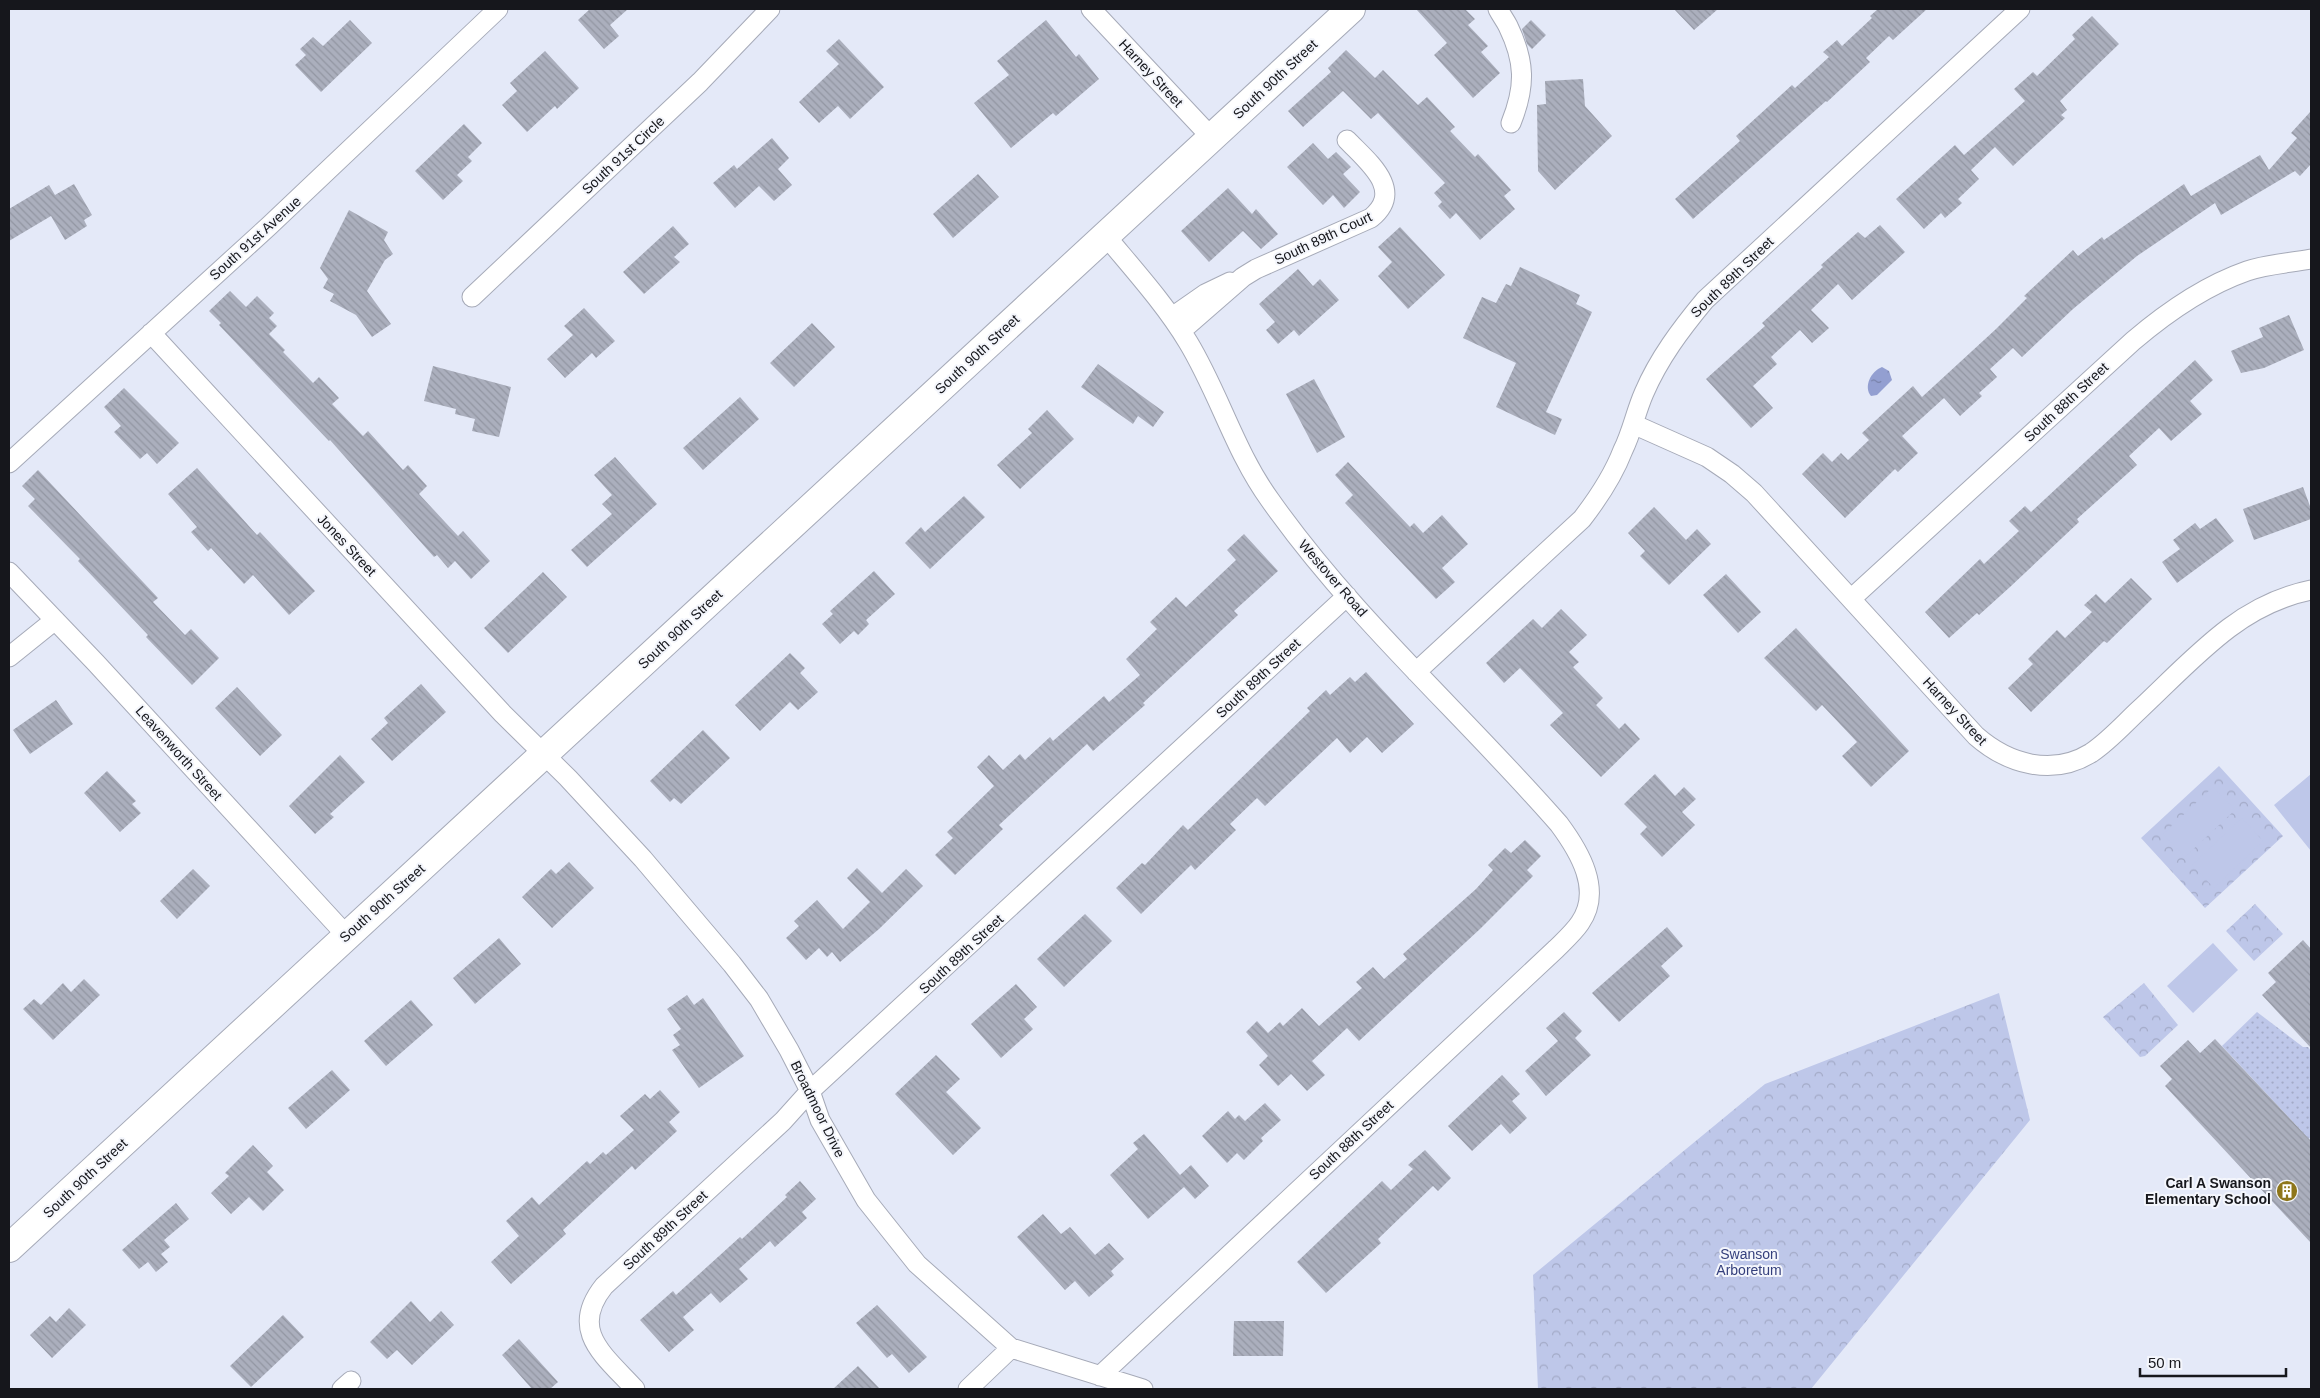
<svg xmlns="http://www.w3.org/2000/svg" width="2320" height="1398" viewBox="0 0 2320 1398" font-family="Arial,sans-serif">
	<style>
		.grass { fill: url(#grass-dots) }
		.forest { fill: url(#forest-crowns) }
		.pitch { fill: #bec7e9 }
		.water { fill: url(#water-ripples) }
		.building { fill: url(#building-back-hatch) }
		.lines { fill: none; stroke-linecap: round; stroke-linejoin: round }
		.minor-casing { stroke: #a6aab8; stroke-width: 21 }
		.primary-casing { stroke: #a6aab8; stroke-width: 30 }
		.minor { stroke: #fff; stroke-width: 19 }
		.primary { stroke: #fff; stroke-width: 28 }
		.labels { text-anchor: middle; stroke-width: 4; stroke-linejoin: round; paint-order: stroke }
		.street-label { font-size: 14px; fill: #16171c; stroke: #f4f6fc }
		.poi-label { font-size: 14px; font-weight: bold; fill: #16171c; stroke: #f4f6fc; text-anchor: end }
		.park-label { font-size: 14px; fill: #343f7c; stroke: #f4f6fc }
	</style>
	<defs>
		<pattern id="grass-dots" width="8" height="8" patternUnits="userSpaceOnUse" patternTransform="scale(1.25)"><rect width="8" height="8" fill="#bec7e9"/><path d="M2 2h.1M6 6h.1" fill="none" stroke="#a3aac7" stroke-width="1.8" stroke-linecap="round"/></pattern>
		<pattern id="forest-crowns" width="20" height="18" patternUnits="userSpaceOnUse" patternTransform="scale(1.25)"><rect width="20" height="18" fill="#bec7e9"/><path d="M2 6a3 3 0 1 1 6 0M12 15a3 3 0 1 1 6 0" fill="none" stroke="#a3aac7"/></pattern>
		<pattern id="water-ripples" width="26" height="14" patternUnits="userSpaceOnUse" patternTransform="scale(1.25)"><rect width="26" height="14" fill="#939fd1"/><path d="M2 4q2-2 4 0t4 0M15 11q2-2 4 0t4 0" fill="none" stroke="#7781a9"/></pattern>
		<pattern id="building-back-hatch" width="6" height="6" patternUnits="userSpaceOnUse" patternTransform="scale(1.25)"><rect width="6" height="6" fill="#abafbd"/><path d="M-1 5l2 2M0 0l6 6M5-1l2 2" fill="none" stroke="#9296a2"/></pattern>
	</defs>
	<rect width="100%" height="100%" fill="#e4e9f8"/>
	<path class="grass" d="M2257,1012L2303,1047H2308L2311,1051V1136L2309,1139L2222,1046Z"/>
	<path class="forest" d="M2219,766L2283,836L2205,908L2141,838Z
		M2255,904L2283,934L2254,961L2226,931Z
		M2144,983L2178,1025L2145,1056L2140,1057L2103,1017Z
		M1999,993L2030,1120L1811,1389H1538L1533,1275L1765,1084Z"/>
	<path class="pitch" d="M2311,774V851L2274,805Z
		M2213,787L2235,810L2185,857L2163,834Z
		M2242,818L2263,841L2214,888L2192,865Z
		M2213,943L2238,970L2193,1013L2167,986Z"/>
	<path class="water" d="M1882,367L1889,371L1892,380L1877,395L1871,396C1863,387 1871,371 1882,367Z"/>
	<path class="building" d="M590,9H628L610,25L619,36L604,49L578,20Z
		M1416,9H1465L1475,19L1468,25L1488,46L1481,52L1500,73L1473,98L1434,55L1447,43Z
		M1674,9H1718L1694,30Z
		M1878,9H1927L1893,40L1889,36L1866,58L1870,62L1827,102L1826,101L1693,219L1675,199L1740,141L1736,136L1792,85L1795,88L1829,57L1823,52L1837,40L1842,46L1872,18L1870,16Z
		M2092,16L2119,44L2060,101L2067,110L2061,115L2065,118L2013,166L1995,147L1971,170L1979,179L1958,199L1962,203L1945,218L1941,213L1924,229L1896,199L1955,145L1964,155L2025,101L2014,89L2033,72L2037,76L2075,39L2072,35Z
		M350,20L372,43L321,92L295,65L306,55L300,49L313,37L323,46Z
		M1046,20L1076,57L1079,54L1099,79L1056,116L1053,113L1011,148L974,103L1009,75L997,61Z
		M1531,20L1546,35L1532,49L1527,44L1522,29Z
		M839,39L884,87L850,119L838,106L819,123L799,102L839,64L826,51Z
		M1346,50L1375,78L1383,70L1418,105L1427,97L1455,127L1450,131L1475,157L1478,154L1511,190L1504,196L1515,209L1480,240L1456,213L1450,219L1438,206L1442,202L1434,193L1445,183L1378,113L1371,119L1343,91L1303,127L1288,111L1331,72L1328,68Z
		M545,51L579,88L557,109L555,106L527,132L502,105L517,91L510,83Z
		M1583,79L1585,106L1612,136L1555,190L1538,171L1537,105L1546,104L1545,81Z
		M2311,111V164L2300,176L2295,171L2221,215L2215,203L2137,256L2073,309L2022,357L2013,348L1990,369L1997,377L1979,393L1982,396L1960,416L1944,398L1902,436L1918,453L1898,472L1895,469L1845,518L1802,474L1823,453L1832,462L1841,453L1848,460L1869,440L1862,433L1913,386L1922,397L1996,329L2027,298L2024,296L2073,250L2078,256L2102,237L2104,240L2184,184L2191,196L2260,155L2269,170L2297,138L2291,133Z
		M464,124L482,143L468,157L472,161L457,175L463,181L443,200L415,171Z
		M772,138L789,158L778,169L792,185L774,201L759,186L735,208L713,183L734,165L737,169Z
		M1313,143L1328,159L1336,152L1351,167L1343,174L1360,192L1344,208L1333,195L1323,205L1287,167Z
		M978,174L999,197L953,238L933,214Z
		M74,184L92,215L84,220L87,226L65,240L51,216L9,241V209L49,185L55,195Z
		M1228,188L1252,214L1256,209L1278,234L1261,249L1243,231L1209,262L1181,231Z
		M349,210L388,232L384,240L393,254L385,260L367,291L391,324L372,337L356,315L330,301L334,294L323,288L328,279L320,268Z
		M1880,225L1905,252L1852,300L1838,284L1811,310L1829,328L1812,343L1800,330L1771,357L1777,364L1753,386L1773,408L1751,428L1706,379L1765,326L1762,323L1823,267L1821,265L1858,232L1865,238Z
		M673,226L689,244L674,257L680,262L644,294L623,272Z
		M1400,227L1445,275L1408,309L1378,276L1392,262L1378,247Z
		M1520,267L1580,295L1576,304L1592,312L1546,412L1562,419L1555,435L1496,407L1516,363L1463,338L1482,297L1496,303L1506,284L1511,286Z
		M1298,269L1313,286L1320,279L1339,300L1299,336L1294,330L1278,344L1266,330L1275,322L1259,304Z
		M230,291L246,307L257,296L274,313L269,318L277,326L269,334L285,350L283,352L313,383L319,377L339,398L332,404L363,436L368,431L403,470L408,465L427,486L419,494L458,536L463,531L490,561L471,579L455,561L448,568L437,555L434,557L330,440L329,441L219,325L221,323L209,311Z
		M584,308L615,341L596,358L592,353L565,378L547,359L573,335L564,326Z
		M2289,315L2304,350L2264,368L2241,373L2231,351L2263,337L2259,328Z
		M812,323L835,347L794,387L770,363Z
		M2195,360L2213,380L2190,401L2202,414L2171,441L2159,428L2129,456L2137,465L2077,519L2079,522L2010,587L1979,615L1977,613L1949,638L1925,612L1980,559L1984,564L2019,531L2009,521L2025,506L2031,512Z
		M1098,364L1164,412L1153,427L1138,416L1133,424L1081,387Z
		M433,366L511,387L499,437L472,431L475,419L455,414L456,409L424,401Z
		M1314,379L1345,437L1317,453L1286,394Z
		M124,388L179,443L157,464L147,453L140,459L114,432L121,426L104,407Z
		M740,397L759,419L703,470L683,448Z
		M1047,410L1074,439L1020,489L997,465L1032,433L1028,429Z
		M615,457L657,504L587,567L571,550L612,514L602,504L612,495L594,475Z
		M1348,462L1410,527L1414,523L1423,533L1442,515L1468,544L1442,568L1455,582L1436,599L1345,503L1353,495L1335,475Z
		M197,468L257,535L260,532L315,591L289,615L253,575L244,584L211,548L208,551L191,532L197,527L168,494Z
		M38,470L158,598L153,602L185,635L191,629L219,658L192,685L146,637L148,635L78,561L80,559L28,506L35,499L22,486Z
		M2303,487L2311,509V519L2254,540L2243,509Z
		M964,496L985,517L930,569L905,543L921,527L925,532Z
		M1654,507L1686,540L1697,529L1711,544L1669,585L1640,556L1645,551L1628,533Z
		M2216,518L2234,541L2177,583L2162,562L2180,549L2173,540L2195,523L2200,529Z
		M1244,534L1278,571L1234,611L1238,615L1143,703L1145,705L1093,751L1087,744L999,825L1003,829L955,875L935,855L953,838L947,832L994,786L977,767L989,755L1003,770L1020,754L1025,760L1050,737L1053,741L1104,696L1109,702L1140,675L1126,659L1157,629L1150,622L1176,597L1186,607L1236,560L1227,550Z
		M874,571L895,594L866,620L869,624L858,635L854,631L840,644L822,624L833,614L830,611Z
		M543,572L567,597L508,653L484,628Z
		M1726,574L1761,612L1738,633L1703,595Z
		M2131,578L2152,599L2107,643L2104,641L2031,712L2008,688L2033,664L2028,659L2057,630L2065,638L2092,612L2084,605L2096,594L2105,603Z
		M1561,609L1587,635L1569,652L1579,662L1573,667L1603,698L1596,705L1619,729L1625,723L1640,739L1601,777L1550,725L1563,713L1520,668L1504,683L1486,663L1533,619L1542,628Z
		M1796,628L1909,751L1871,787L1842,756L1857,742L1822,705L1816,711L1764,658Z
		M790,653L805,668L800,673L818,692L798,710L790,702L760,731L735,705Z
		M1366,672L1414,724L1382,753L1367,737L1350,753L1337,738L1265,806L1257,798L1230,824L1236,830L1195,870L1191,865L1141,914L1116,888L1142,863L1145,865L1183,825L1188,830L1310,711L1307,708L1326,690L1330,695L1350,677L1355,682Z
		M421,684L446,712L392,761L371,739L388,723L384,718Z
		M237,687L282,735L260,756L215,708Z
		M56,700L73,724L30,754L13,730Z
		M703,730L730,758L681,804L674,798L670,802L650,781Z
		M340,755L365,782L330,814L334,817L315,834L289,806Z
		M107,771L136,801L132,804L141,813L120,832L84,793Z
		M1655,774L1675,796L1684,787L1696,799L1682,812L1695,825L1662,857L1640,834L1647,827L1624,804Z
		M1525,840L1541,856L1527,870L1533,876L1480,929L1359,1041L1347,1028L1312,1061L1325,1075L1307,1091L1291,1074L1278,1086L1259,1065L1268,1056L1246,1032L1257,1021L1268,1033L1280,1022L1283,1026L1302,1008L1319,1026L1362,988L1356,982L1373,967L1384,979L1407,959L1403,954L1476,889L1493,870L1488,865L1505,848L1511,853Z
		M569,862L594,888L552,928L522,897L551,869L556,874Z
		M857,868L882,893L906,869L923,886L879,929L840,962L832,952L827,957L819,948L806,960L786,938L799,926L794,921L817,900L843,929L870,902L847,878Z
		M193,869L210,886L177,919L160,901Z
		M1085,914L1112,941L1064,987L1037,959Z
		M1667,927L1683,946L1661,966L1670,976L1619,1022L1592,993Z
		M499,938L521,964L475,1004L453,978Z
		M2303,940L2311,949V1048L2262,995L2276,982L2268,973Z
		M84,979L100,995L53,1040L23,1009L34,999L41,1005L63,983L71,992Z
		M1016,984L1037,1007L1024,1019L1033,1029L1001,1058L971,1024Z
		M687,995L694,1005L703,998L744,1056L699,1088L672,1050L680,1045L673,1035L681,1029L667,1009Z
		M411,1000L433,1025L386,1066L364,1041Z
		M1564,1012L1582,1031L1575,1038L1591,1055L1546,1096L1525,1071L1558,1041L1546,1028Z
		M2215,1039L2311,1141V1243L2165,1086L2172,1079L2160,1066L2188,1040L2200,1053Z
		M936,1055L960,1079L946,1092L981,1128L953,1155L895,1094Z
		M332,1070L350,1090L306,1129L288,1108Z
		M1502,1075L1520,1094L1512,1101L1527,1118L1510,1134L1501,1124L1472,1151L1448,1126Z
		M660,1090L680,1112L669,1122L677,1131L635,1170L632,1166L563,1230L566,1234L511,1284L491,1262L519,1236L506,1221L532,1197L539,1205L587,1161L590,1164L603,1152L606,1155L634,1130L620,1116L645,1094L650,1099Z
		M1265,1103L1281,1120L1261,1138L1263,1141L1244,1160L1237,1153L1227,1163L1202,1136L1228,1111L1235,1119L1239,1115L1245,1121Z
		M1144,1134L1180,1175L1191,1165L1209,1186L1195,1199L1184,1187L1148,1219L1110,1175L1138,1149L1133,1143Z
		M253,1145L273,1166L267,1172L284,1190L263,1211L249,1197L231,1214L211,1193L229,1176L225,1173Z
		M1425,1150L1451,1178L1438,1191L1433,1186L1378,1239L1381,1243L1326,1293L1297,1262L1382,1181L1391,1190L1413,1169L1408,1165Z
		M800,1181L816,1199L802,1212L807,1218L775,1247L770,1241L739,1269L748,1279L720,1303L711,1293L683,1317L694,1330L669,1352L640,1320L673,1291L676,1295L740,1237L742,1239L787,1197L785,1195Z
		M176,1203L189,1219L164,1240L170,1247L161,1254L168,1262L156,1272L148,1262L139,1269L122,1250Z
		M1043,1214L1061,1234L1070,1227L1095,1255L1109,1243L1124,1259L1111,1271L1114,1275L1089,1297L1075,1281L1065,1290L1017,1237Z
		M411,1301L430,1322L441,1311L454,1325L412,1365L397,1350L387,1359L370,1342Z
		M877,1305L927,1357L909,1373L892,1354L887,1358L856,1323Z
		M69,1308L86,1325L52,1358L30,1335L50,1316L56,1322Z
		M283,1315L304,1337L251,1387L230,1366Z
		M1234,1321H1284L1283,1356H1233Z
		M519,1339L558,1382L550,1389H532L502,1355Z
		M858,1366L880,1389H833Z"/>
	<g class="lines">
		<g class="minor-casing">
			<path id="minor" d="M1091,9L1211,137
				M1498,9C1501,15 1505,20 1508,26C1525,61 1526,86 1511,123
				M472,297L700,82L770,9
				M1172,317L1205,294L1230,282
				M1181,331L1243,277L1256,269L1371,218C1405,190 1368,162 1347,140
				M151,333L503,714L568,778L643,859L732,964L759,999L789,1050L810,1091L820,1120L866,1200L917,1264L1011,1348L1143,1389
				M1633,424L1707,457L1732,474L1754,493L1976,736C2008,764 2052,777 2091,753C2109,741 2124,724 2139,710C2169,682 2197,652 2229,628C2253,610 2282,596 2311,590
				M9,463L269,226L498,9
				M9,572L96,663L347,936
				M1852,598L2133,341C2167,312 2204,286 2247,271C2267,264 2290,263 2311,259
				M9,657L55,620
				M1416,672L1582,519C1599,497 1613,476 1623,450C1632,432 1636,411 1644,393C1659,358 1681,329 1705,300L2020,9
				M1100,1376L1556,949C1564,941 1574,932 1580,923C1603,890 1579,851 1559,824C1464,715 1353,618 1270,500C1235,452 1219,393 1188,342C1165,304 1134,270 1105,235
				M342,1389L351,1381
				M635,1389C605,1356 568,1331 604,1286L783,1121L810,1091L1347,596
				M968,1389L1011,1348"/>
		</g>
		<g class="primary-casing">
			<path id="primary" d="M9,1248L1351,9"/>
		</g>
		<use href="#minor" class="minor"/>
		<use href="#primary" class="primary"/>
	</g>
	<defs>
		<g id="building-disc" transform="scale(1.125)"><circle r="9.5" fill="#8e761b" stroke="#f4f6fc"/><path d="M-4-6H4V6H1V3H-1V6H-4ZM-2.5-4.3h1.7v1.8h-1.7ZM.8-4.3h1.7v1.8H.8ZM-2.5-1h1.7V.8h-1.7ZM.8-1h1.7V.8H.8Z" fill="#fff"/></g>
	</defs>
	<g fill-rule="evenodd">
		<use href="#building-disc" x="2287" y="1191"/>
	</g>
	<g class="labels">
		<g class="street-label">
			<text transform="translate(1151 73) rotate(47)" y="5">Harney Street</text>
			<text transform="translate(1275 79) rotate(-43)" y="5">South 90th Street</text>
			<text transform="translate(623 155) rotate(-43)" y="5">South 91st Circle</text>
			<text transform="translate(255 238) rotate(-42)" y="5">South 91st Avenue</text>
			<text transform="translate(1323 238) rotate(-25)" y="5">South 89th Court</text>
			<text transform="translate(1732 277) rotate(-44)" y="5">South 89th Street</text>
			<text transform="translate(977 354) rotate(-43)" y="5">South 90th Street</text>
			<text transform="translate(2066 402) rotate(-43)" y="5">South 88th Street</text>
			<text transform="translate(347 545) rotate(47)" y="5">Jones Street</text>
			<text transform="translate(1333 578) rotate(49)" y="5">Westover Road</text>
			<text transform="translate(680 629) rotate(-43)" y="5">South 90th Street</text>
			<text transform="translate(1258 678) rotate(-43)" y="5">South 89th Street</text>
			<text transform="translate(1955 711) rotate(47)" y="5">Harney Street</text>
			<text transform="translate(179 753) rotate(48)" y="5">Leavenworth Street</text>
			<text transform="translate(382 903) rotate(-42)" y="5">South 90th Street</text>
			<text transform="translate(961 954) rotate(-43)" y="5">South 89th Street</text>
			<text transform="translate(818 1109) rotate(64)" y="5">Broadmoor Drive</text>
			<text transform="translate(1351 1140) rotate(-43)" y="5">South 88th Street</text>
			<text transform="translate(85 1178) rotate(-43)" y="5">South 90th Street</text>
			<text transform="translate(665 1230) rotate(-43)" y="5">South 89th Street</text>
		</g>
		<g class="poi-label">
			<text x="2271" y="1188">Carl A Swanson<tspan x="2271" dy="16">Elementary School</tspan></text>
		</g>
		<g class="park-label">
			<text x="1749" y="1259">Swanson<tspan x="1749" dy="16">Arboretum</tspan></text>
		</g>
	</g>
	<rect width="2320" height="1398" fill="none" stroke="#16171c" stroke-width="20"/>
	<path d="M2140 1368v8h146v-8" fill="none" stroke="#16171c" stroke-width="2.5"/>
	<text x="2148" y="1368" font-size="15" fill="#16171c" stroke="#f4f6fc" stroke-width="4" paint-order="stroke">50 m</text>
</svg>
